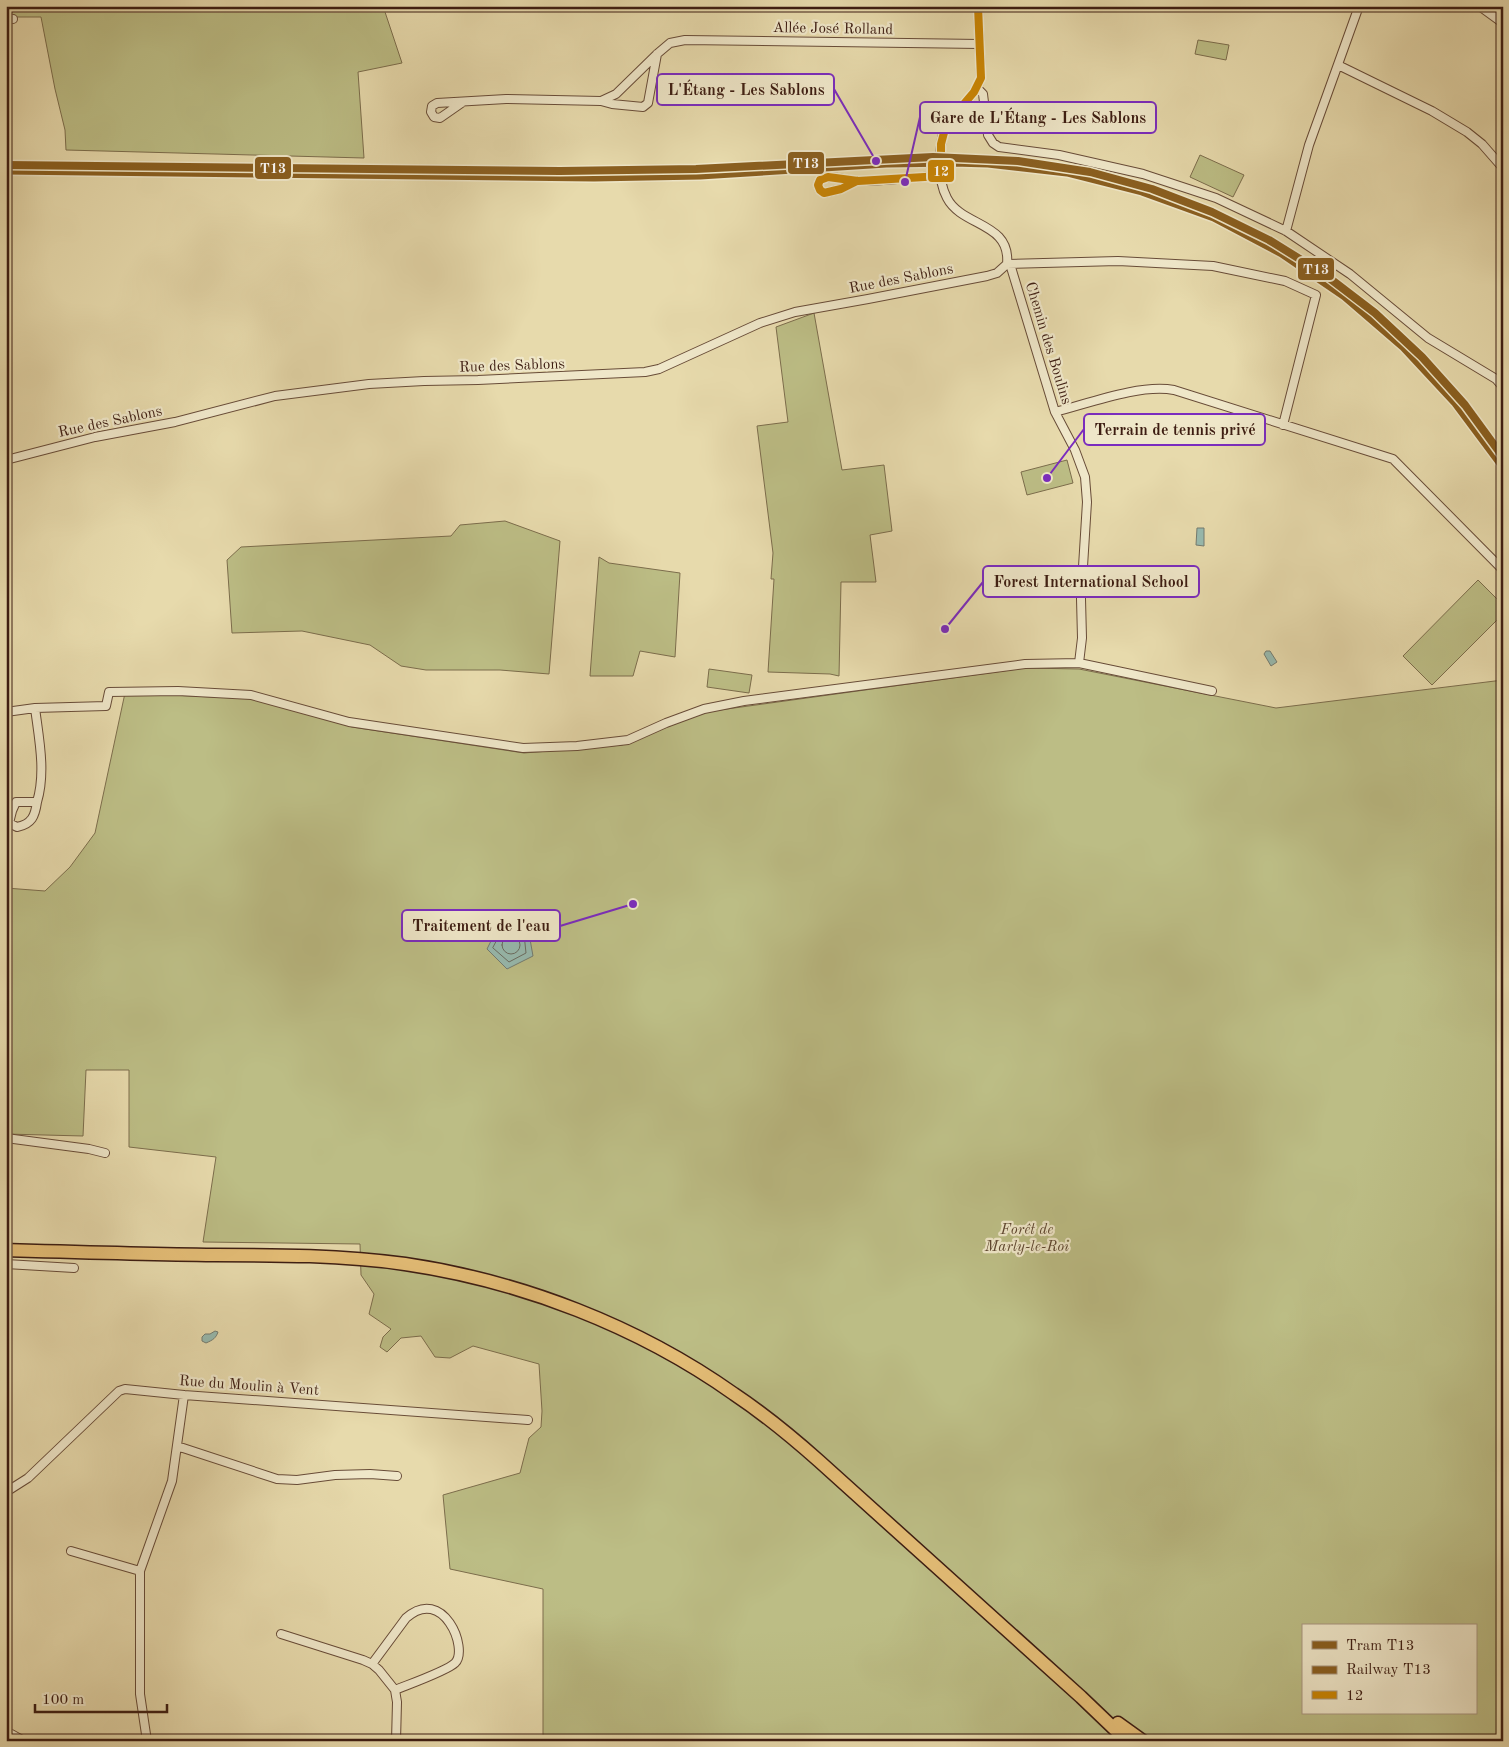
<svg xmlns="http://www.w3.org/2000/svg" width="1509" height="1747" viewBox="0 0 1509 1747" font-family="'Old Standard TT',serif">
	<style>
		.green { fill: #bcbd85; stroke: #7c6d4c; fill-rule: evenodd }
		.water { fill: #97baaf; stroke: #737b70 }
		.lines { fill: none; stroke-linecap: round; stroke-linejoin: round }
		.shore { stroke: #6a6c60; stroke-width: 1 }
		.minor-casing { stroke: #684c38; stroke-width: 10 }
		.tertiary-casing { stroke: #684c38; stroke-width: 12 }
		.primary-casing { stroke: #3d1d12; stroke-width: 15 }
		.minor { stroke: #efe7c9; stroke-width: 8 }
		.tertiary { stroke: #efe7c9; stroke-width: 10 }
		.primary { stroke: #e4bd76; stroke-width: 12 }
		.bus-1-casing { stroke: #efe7c9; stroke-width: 11 }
		.bus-1 { stroke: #c88404; stroke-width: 8 }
		.rail-1-casing { stroke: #efe7c9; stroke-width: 12 }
		.rail-1 { stroke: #8a5f20; stroke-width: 9 }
		.tram-1-casing { stroke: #efe7c9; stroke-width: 11 }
		.tram-1 { stroke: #8a5f20; stroke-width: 8 }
		.labels { text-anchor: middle; stroke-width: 4.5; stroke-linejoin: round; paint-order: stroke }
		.street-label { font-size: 15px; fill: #3d1d12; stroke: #efe7c9 }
		.park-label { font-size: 15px; font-style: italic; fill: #5d452f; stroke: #efe7c9 }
		.leader { fill: none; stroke: #7b2cbf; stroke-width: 2 }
		.callout-dot { fill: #7b2cbf; stroke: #efe7c9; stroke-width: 2 }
		.callout { fill: #efe7c9; stroke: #7b2cbf; stroke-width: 2 }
		.callout-label { font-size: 16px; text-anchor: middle; font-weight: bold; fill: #3d1d12 }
		.line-badge { stroke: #efe7c9; stroke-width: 2 }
		.badge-label { font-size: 14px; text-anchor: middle; font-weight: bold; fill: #fff }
	</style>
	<rect width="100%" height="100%" fill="#e7daac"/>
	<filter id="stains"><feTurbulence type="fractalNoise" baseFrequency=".004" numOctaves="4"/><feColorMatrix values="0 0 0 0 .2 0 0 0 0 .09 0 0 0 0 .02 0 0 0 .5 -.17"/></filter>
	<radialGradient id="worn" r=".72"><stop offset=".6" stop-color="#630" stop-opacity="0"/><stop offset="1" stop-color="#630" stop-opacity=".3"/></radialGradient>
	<path class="green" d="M6,6H383L402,63L358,72L364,158L66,150L65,130L55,89L41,17H6Z
		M1198,40L1229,45L1226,60L1195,54Z
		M1200,155L1244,175L1233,197L1190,177Z
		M814,313L842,470L884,465L892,531L870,535L876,582H841L839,676L830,674L768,672L774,579H771L773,553L757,426L788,422L776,327Z
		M1067,460L1073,483L1027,495L1021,472Z
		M505,521L560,541L549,674L500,670H426L401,666L370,645L302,631L232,633L227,560L241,547L451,536L460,525Z
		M599,557L609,563L680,573L675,657L640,651L633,676H590Z
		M1478,580L1503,605V614L1432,685L1403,656Z
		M1025,668L1079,669L1276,708L1503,680V1741H543V1589L450,1569L443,1495L520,1473L529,1438L541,1427L542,1411L539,1364L473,1346L450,1358L435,1357L421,1336L401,1338L387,1352L380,1347L383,1337L391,1329L369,1314L374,1294L361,1275L360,1244L203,1242L216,1157L129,1147V1070H86L83,1136L6,1134V888L45,891L70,867L95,833L125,693L257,699L352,727L524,753L622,745L705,712ZM1303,1626H1475V1713H1303Z
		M709,669L752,675L749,693L707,687Z"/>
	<path class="water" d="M1197,528H1204V546L1196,545Z
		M1266,651H1270L1277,662L1271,666L1264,654Z
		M500,923L528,928L533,956L507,969L487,949Z
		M215,1331L218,1332C216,1338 213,1340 206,1343L202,1341V1337L205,1334H210Z"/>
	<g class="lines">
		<path class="shore" d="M503,929L522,932L524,934L526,953L509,962L493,948Z
			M502 945a9 9 0 1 1 18 0a9 9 0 1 1-18 0Z"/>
		<g class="minor-casing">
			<path id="minor" d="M978,6L981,78C973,102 947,113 942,138C939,156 938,181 947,198C962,227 1011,222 1007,264
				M6,19H13
				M1338,65L1432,111L1467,132L1482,144L1503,168
				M977,88L983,94L988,135L993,143L999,147L1059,155L1143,174L1216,198L1286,231L1350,274L1428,338L1496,379L1503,387
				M601,101L612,104L643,107L648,103L657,54
				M463,102L440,118L434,117L431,112L432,106L437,103L506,99L601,101L616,94L657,54L670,43L685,40L980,44
				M857,181L841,189L824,193L820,190L818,185L820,180C830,173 846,181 858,181C885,181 913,177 941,176
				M1286,231L1309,145L1359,6
				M1007,264L1118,261L1213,266L1285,281L1316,295L1283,425
				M1010,264L1055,412L1075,450L1085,477L1087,502L1081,599L1082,638L1079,663
				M1055,412C1090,403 1139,384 1174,390L1393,459L1503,570
				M6,460L95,437L175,422L275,396L369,384L424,381L478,380L645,372L659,369L760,323L795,312L868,299L987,276L997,273L1007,264
				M35,708C39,739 46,772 37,802H16L12,811L9,823L17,827C32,824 35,816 37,802
				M6,712L35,708L106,706L109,692L178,691L251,695L349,722L523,748L577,746L628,740L666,723L704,709L744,701L1025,664L1079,663L1212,691
				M6,1138L89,1149L105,1153
				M6,1264L74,1268
				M177,1447L183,1448L277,1479L297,1480L335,1475L370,1474L397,1476
				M6,1492L28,1478L119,1391L125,1389L184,1395L528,1420
				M71,1551L140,1571
				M281,1634L363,1660L372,1664L379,1670L395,1690L397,1702L396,1741
				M372,1664L406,1618C443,1585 469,1649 455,1663C447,1671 407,1685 395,1690
				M6,1731L24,1741
				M147,1741L140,1694V1571L172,1481L184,1395"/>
		</g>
		<g class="tertiary-casing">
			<path id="tertiary" d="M1481,6L1503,22"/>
		</g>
		<g class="primary-casing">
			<path id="primary" d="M6,1250C76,1252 145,1254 215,1255C278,1255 342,1255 405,1264C521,1281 638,1326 734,1394C764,1414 792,1437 819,1461L1081,1697L1127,1741
				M1118,1723L1143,1741"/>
		</g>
		<use href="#minor" class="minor"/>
		<use href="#tertiary" class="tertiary"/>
		<use href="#primary" class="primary"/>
		<g class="bus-1-casing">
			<path id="bus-1" d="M857,181L841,189L824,193L820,190L818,185L820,180L828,177L858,181L941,176V144L946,125L974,92L981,78L978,6"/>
		</g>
		<use href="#bus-1" class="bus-1"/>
		<g class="rail-1-casing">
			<path id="rail-1" d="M6,170L594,177L700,175L886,163L954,162L988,163L1067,172L1142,191L1214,217L1282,253L1345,296L1403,346L1456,403L1503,466"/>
		</g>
		<use href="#rail-1" class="rail-1"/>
		<g class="tram-1-casing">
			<path id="tram-1" d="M6,165L560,171L696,169L933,157L1018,161L1090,172L1152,189L1212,212L1269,240L1324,274L1375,313L1422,357L1465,405L1503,457"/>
		</g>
		<use href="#tram-1" class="tram-1"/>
	</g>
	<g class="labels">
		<g class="street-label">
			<text transform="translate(833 28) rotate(1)" y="5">Allée José Rolland</text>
			<text transform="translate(901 278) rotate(-11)" y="5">Rue des Sablons</text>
			<text transform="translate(1049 343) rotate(73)" y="5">Chemin des Boulins</text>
			<text transform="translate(512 365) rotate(-2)" y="5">Rue des Sablons</text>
			<text transform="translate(110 421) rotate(-12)" y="5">Rue des Sablons</text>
			<text transform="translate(249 1385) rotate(4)" y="5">Rue du Moulin à Vent</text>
		</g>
		<g class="park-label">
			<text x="1027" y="1234">Forêt de<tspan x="1027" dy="17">Marly-le-Roi</tspan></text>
		</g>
	</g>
	<path class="leader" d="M876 161L834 89M905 182L920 117M1047 478L1084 429M945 629L983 582M633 904L560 926"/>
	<g class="callout-dot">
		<circle cx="876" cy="161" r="5"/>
		<circle cx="905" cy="182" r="5"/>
		<circle cx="1047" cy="478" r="5"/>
		<circle cx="945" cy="629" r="5"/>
		<circle cx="633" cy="904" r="5"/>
	</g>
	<g class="callout">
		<rect x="657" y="74" width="177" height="31" rx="5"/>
		<rect x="920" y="102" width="236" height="31" rx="5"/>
		<rect x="1084" y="414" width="181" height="31" rx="5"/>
		<rect x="983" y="566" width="216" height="31" rx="5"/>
		<rect x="402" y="910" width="158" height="31" rx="5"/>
	</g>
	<g class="callout-label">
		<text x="746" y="95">L'Étang - Les Sablons</text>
		<text x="1038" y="123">Gare de L'Étang - Les Sablons</text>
		<text x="1175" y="435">Terrain de tennis privé</text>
		<text x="1091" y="587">Forest International School</text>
		<text x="481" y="931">Traitement de l'eau</text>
	</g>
	<g class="line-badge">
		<rect x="787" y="151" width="38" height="24" rx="5" fill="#8a5f20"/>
		<rect x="254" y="156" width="38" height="24" rx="5" fill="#8a5f20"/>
		<rect x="927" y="159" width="28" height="24" rx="5" fill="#c88404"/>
		<rect x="1297" y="257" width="38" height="24" rx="5" fill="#8a5f20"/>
	</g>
	<g class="badge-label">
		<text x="806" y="168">T13</text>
		<text x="273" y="173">T13</text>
		<text x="941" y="176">12</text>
		<text x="1316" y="274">T13</text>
	</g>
	<rect width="1509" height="1747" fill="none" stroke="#e7daac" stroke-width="25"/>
	<rect x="8" y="8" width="1494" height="1732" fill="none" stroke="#3d1d12" stroke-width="2.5"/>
	<rect x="12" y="12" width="1484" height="1722" fill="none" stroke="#3d1d12"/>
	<rect x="1302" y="1624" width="175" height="90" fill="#efe7c9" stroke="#a89680"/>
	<rect x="1312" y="1641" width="25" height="8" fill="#8a5f20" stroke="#a89680"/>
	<text x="1346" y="1650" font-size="15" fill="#3d1d12">Tram T13</text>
	<rect x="1312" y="1666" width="25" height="8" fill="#8a5f20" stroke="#a89680"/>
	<text x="1346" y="1674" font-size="15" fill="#3d1d12">Railway T13</text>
	<rect x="1312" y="1691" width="25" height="8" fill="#c88404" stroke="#a89680"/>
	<text x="1346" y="1700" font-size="15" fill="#3d1d12">12</text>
	<path d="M35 1704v8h132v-8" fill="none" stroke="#3d1d12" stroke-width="2.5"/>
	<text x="42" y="1704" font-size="15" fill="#3d1d12" stroke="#efe7c9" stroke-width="4" paint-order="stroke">100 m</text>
	<rect width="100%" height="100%" filter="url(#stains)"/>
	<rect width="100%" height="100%" fill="url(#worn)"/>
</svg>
